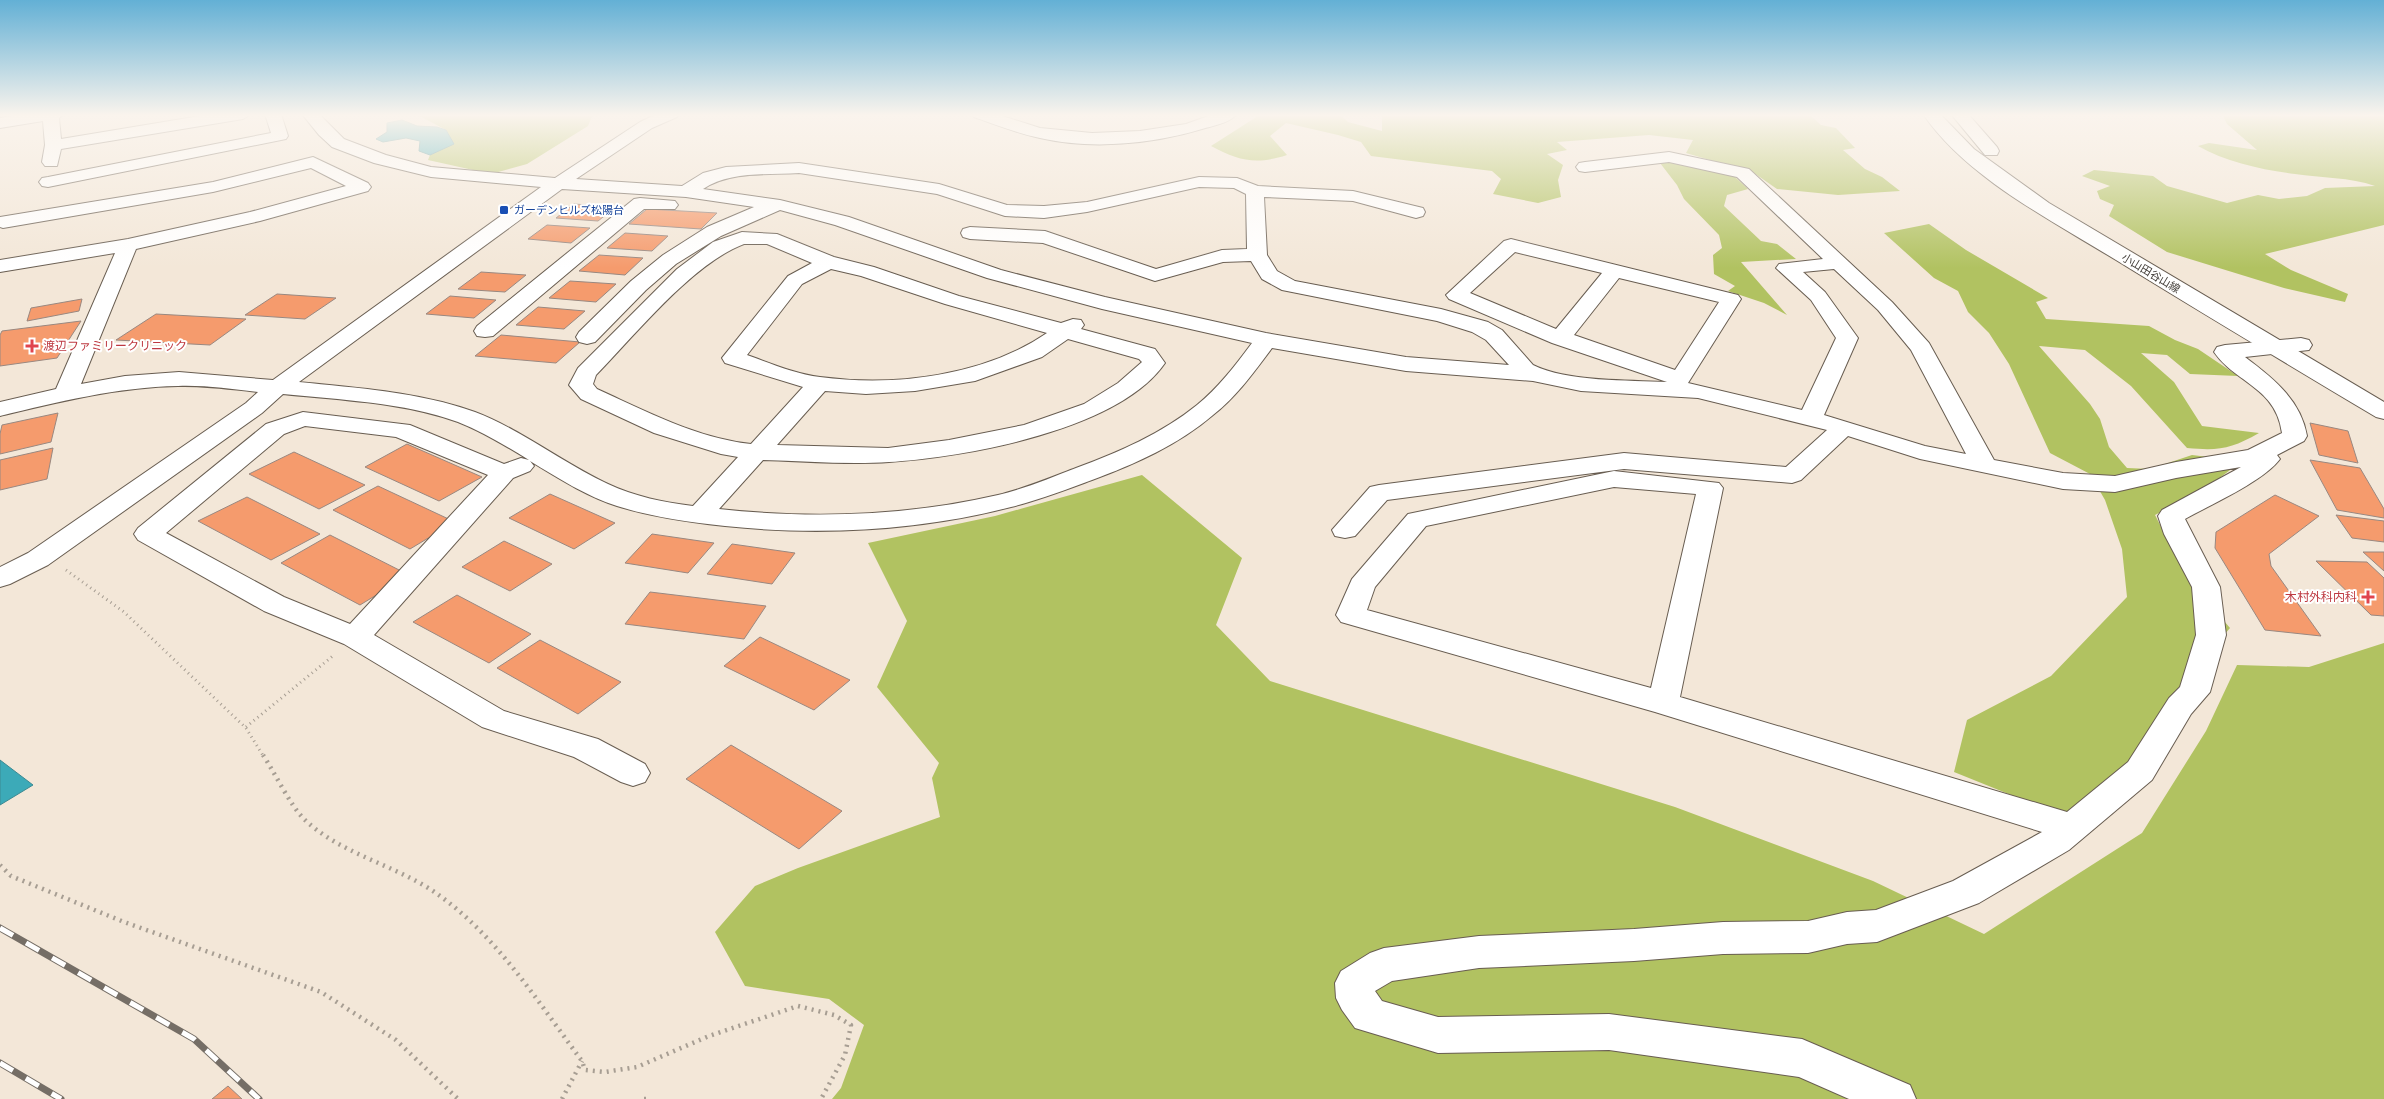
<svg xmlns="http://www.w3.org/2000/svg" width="2384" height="1099" viewBox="0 0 2384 1099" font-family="Barlow,'Noto Sans JP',sans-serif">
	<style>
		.forest { fill: #b1c261 }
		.water { fill: #3caab8; stroke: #3d8991 }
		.building { fill: #f59b6d; stroke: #998880 }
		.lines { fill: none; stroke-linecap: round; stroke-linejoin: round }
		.minor-casing { stroke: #685d51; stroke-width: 2 }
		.major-casing { stroke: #685d51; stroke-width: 2 }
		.path-far1 { stroke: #a79e93; stroke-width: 3; stroke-dasharray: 1 4; stroke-linecap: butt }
		.path { stroke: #a79e93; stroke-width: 4.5; stroke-dasharray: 2 5; stroke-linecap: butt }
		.minor { fill: #fff; fill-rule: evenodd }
		.major { fill: #fff; fill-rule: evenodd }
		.rail-casing { stroke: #756e66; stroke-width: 7 }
		.rail { stroke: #fff; stroke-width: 5; stroke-dasharray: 15; stroke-linecap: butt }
		.transit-dot { fill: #1a4fb4; stroke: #fff; stroke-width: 2 }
		.health-dot { fill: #e0444e; stroke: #fff; stroke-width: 2 }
		.labels { text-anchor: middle; stroke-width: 4; stroke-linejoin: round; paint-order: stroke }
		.far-transit-label { font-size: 11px; fill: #164399; stroke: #fff; text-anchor: start }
		.far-street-label { font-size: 11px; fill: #403b36; stroke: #fff }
		.health-label { font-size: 12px; fill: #be3a42; stroke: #fff; text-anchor: start }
	</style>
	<rect width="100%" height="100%" fill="#f3e7d8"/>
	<path class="forest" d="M416,114H593L588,126L527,164L491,174L428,160L430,155L453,144L446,130Z
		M1261,114H1339L1348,122L1382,131V114L1810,115L1821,125L1836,128L1855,148L1843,150L1865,169L1882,177L1900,191L1838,195L1777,189L1754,173L1686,153L1693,140L1649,135L1557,142L1567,150L1547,154L1563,165L1558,180L1561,197L1538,203L1493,194L1501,179L1492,171L1371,156L1361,142L1338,135L1286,123L1270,136L1287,155C1256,165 1239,161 1211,146Z
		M2222,114H2384V225L2265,254L2291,270L2348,294L2345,302L2284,288L2167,252L2109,216L2114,205L2100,199L2097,191L2110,186L2082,176L2094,170L2153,176L2167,186L2227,203L2258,195L2279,199L2307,196L2325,188L2375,186C2350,177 2321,178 2295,174C2263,170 2226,162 2198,146L2209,143L2257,150L2227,124Z
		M1660,163H1679L1735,177L1748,189L1727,195L1724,206L1761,241L1777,244L1796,259L1741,262L1787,315L1764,303L1728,291L1735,286L1714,274L1713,255L1722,248L1719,235L1684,199L1677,185Z
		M1929,224L1966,250L2048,298L2036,302L2046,319L2149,326L2175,340L2198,349L2238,376L2190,374L2167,355L2141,353L2174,382L2202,426L2259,433C2231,449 2219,451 2187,448L2131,386L2085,350L2039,346L2090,404L2100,419L2109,447L2127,468L2150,469L2192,455L2242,461L2209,486L2155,515L2186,576L2230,628L2173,694L2130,791L2066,817L1954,772L1967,720L2051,676L2127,597L2122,549L2105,500L2090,474L2050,453L2009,364L1989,333L1968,312L1958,291L1934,278L1884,233Z
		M1142,475L1242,558L1216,625L1270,681L1675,807L1873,881L1984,934L2142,833L2206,731L2237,665L2309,667L2384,643V1099H832L841,1088L864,1025L829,999L745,986L715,932L755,886L798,868L940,817L932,778L939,763L877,687L907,621L868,543L995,516Z"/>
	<path class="water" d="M402,120L417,126L437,127L446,130L454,144L430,155L419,151L420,141L406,138L383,142L376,139L387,132V123Z
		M0,760L33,785L0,805Z"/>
	<path class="building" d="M574,204L616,207L598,221L556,218Z
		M647,209L717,213L701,229L629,224Z
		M547,225L590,228L571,243L528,239Z
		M625,233L668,236L652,251L607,248Z
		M599,255L643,258L625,275L579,271Z
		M481,272L526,275L505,292L458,289Z
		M570,281L616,284L596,302L549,298Z
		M277,294L336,298L305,319L245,315Z
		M450,296L496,300L474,318L426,314Z
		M82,299L79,311L27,321L31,308Z
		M538,307L585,311L564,329L516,325Z
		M156,314L246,319L210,345L116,340Z
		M81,321L57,358L0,366V335L2,331Z
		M501,335L580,342L556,363L475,356Z
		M58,413L51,442L0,454V434L2,425Z
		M2310,423L2348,431L2358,463L2319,455Z
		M407,444L482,477L439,501L365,467Z
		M53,448L47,479L0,490V460Z
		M294,452L365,485L319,509L249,474Z
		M2310,460L2360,468L2384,509V518L2337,510Z
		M378,486L455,522L410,549L333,510Z
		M550,494L615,523L574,549L509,518Z
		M2275,495L2319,516L2269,554L2271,566L2321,636L2265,630L2215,548L2216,532Z
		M247,497L320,534L271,560L198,521Z
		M2336,515L2384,521V542L2352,538Z
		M652,534L714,543L688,573L625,563Z
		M330,535L409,575L360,605L281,563Z
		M504,541L552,564L510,591L462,567Z
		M732,544L795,553L772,584L707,574Z
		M2363,552H2384V571Z
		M2316,561L2367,562L2384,578V616L2371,615Z
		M650,592L766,606L744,639L625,624Z
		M457,595L531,634L489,663L413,622Z
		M760,637L850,680L814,710L724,666Z
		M540,640L621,682L578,714L497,668Z
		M731,745L842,811L799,849L686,779Z
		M228,1086L242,1099H212Z"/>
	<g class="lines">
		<g class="minor-casing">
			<path id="minor" d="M24,114H64L59,118L61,139L212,114H251L243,119L61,149L57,166H45L42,162L45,145L43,121L0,128V118Z
				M265,114H281L288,136L286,139L48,187L42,186L39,182L42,178L48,177L271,133Z
				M302,114H319L344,139L386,155L431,167L555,178L640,122L657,114H679L677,117L652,128L576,179L682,186L703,173L726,167L799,163L939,184L1007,205L1044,206L1087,202L1199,177L1237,178L1258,186L1353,191L1423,208L1425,212L1423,216L1416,218L1353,201L1264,197L1267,255L1277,271L1295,281L1441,309L1488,322L1502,330L1533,365C1567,382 1628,380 1667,382L1552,343L1449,299L1446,295L1504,241L1511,239L1738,295L1741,299L1688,383L1802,410L1836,338L1811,300L1776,268L1779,264L1823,259L1737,177L1669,162L1585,172L1579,171L1576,167L1579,163L1585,162L1669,152L1749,169L1892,302L1929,343L1994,460L2063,473L2115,476L2176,462L2248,450L2282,433C2276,387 2235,383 2214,352L2217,347L2225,345L2301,338L2309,340L2312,345L2309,350L2245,357C2273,378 2301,400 2307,436L2304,441L2277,455L2280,459C2264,481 2210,505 2185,519L2220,587L2226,635L2210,692L2191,714L2152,780L2069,850L1979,903L1877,942L1847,944L1808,953L1723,954L1634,961L1479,968L1392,981L1375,991L1382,1001L1438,1017L1609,1014L1802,1039L1910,1085L1916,1099H1849L1799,1077L1609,1050L1438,1053L1355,1028L1342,1010L1336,998L1335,983L1341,971L1370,953L1384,948L1479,936L1634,929L1723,922L1808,921L1847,912L1876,910L1953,881L2042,832L1655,712L1341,622L1336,615L1352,579L1408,514L1614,471L1719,483L1723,488L1680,697L2067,812L2128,762L2169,698L2180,687L2196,635L2192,587L2164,534L2158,516L2162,510L2241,467L2176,478L2115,492L2063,489L1920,459L1848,436L1801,480L1792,483L1624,469L1387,500L1355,536L1345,538L1335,536L1332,530L1370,487L1379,485L1624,453L1786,467L1827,430L1698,398L1581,391L1533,381L1406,371L1272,348C1254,372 1237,396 1213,415C1178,445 1135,464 1092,480C1065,490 1039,500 1011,507C919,531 819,536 725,526C688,522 652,517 617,506C586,496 558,478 530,461L534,466L530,471L513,478L374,635L504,711L598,739L645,764L650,773L645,782L633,786L621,782L574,757L482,727L344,644L264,611L138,540L134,534L138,528L266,424L303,412L410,425L504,464L521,458L529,460C506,446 483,432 458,422C403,402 340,400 283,394L262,413L48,565L10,584L0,587V567L28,553L246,403L258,392C232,389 205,385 178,386C118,387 58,402 0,416V402L56,389L115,253L0,272V260L128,239L250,212L346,186L311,168L213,192L3,228L0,227V217L213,182L313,157L368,183L371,187L368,191L260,221L136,249L81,384L125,376L179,372L273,380L541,187L431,177L374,163L332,147L319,135ZM799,173L937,194L1005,216L1044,218L1087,212L1199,187L1234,188L1246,194L1247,249L1222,250L1156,269L1045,231L970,227L963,229L961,233L963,237L970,239L1043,243L1155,281L1223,262L1251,261L1262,279L1282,290L1437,321L1472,332L1486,340L1509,365L1406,357L1266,333L1105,297L1001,270L849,217L780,200L703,189C730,171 767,175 799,173ZM562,189L686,197L754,207L707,227L663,255L631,281L579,332L576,337L579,342L587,344L595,342L646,290L676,264L721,236L780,210L835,225L987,278L1102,309L1252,343C1235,366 1218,388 1197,405C1161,434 1119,452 1076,468C1050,478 1024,489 998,495C907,516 811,519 719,509L763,460C804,461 849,465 889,462C966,457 1119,430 1165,363L1155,349L1081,329L1084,325L1081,320L1073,319L1061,323L959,296L874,267L834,257L777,234L742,232L713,242L677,269L578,368L569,385L581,399L654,433L721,454L738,457L693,506C664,502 635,497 608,484C563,463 522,430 475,412C420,392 357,388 299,382ZM744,244H767L812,263L788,276L722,358L725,363L803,387L751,444C696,438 646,411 597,389L593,384L596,375C635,335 693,263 744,244ZM1515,252L1602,273L1556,329L1470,293ZM831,269L861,276L945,304L1047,333C984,376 895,387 820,377C795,374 770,363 747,355L802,284ZM1834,269L1878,310L1911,350L1966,454L1925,446L1824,415L1858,338L1825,292L1803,272ZM1619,278L1719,302L1675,370L1574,335ZM1068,339L1139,359L1142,362L1118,383L1084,404L1024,425L949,440L888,448L777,445L825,391L866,394L915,391L975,381L1042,357ZM305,426L396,437L488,475L350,624L284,597L166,533L284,434ZM1614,487L1696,494L1651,688L1367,610L1375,587L1426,526Z
				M972,114H996L1040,128L1092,133L1140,131L1186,124L1214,114H1237C1230,123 1212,126 1202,129C1152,144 1092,150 1040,138C1017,133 996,125 974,117Z
				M640,198L675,201L678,205L675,209H644L493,336L485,337L477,336L474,331L477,326L634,199Z"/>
		</g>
		<g class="major-casing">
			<path id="major" d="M1923,114H1940L1974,149L2049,203L2384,402V419L2376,417C2289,365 2202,313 2116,260C2051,220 1967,178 1923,114Z
				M1951,114H1968L1997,147L1999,151L1997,155H1985Z"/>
		</g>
		<path class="path-far1" d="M66,570L124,612L246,728L264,757
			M246,727L334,655"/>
		<path class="path" d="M263,755C275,773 290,805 304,819C339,853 392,864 433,891C495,933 538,1002 582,1061L585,1070L605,1072L637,1067L709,1036L798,1006L834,1015L851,1025L845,1055L821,1099
			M0,865L11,876L124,922L321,992L396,1040L458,1099
			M562,1099L582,1061
			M644,1099H648"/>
		<use href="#minor" class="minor"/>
		<use href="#major" class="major"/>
		<g class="rail-casing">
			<path id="rail" d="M0,928L194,1039L259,1099
				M0,1063L61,1099"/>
		</g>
		<use href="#rail" class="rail"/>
	</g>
	<linearGradient id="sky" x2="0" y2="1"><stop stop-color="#63b0d5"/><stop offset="0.43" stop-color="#faf4ed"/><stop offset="1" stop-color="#faf4ed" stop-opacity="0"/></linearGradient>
	<rect width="2384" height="268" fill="url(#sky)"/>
	<rect class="transit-dot" x="499" y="205" width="10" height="10" rx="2.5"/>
	<g class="health-dot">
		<path d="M29.5 338.5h5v5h5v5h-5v5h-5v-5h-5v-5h5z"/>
		<path d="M2365.5 589.5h5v5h5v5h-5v5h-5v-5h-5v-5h5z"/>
	</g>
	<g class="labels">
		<g class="far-transit-label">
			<text x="514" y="214">ガーデンヒルズ松陽台</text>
		</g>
		<g class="far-street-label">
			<text transform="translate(2151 273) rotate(31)" y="4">小山田谷山線</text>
		</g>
		<g class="health-label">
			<text x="43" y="350">渡辺ファミリークリニック</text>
			<text x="2357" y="601" text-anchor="end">木村外科内科</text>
		</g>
	</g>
</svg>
